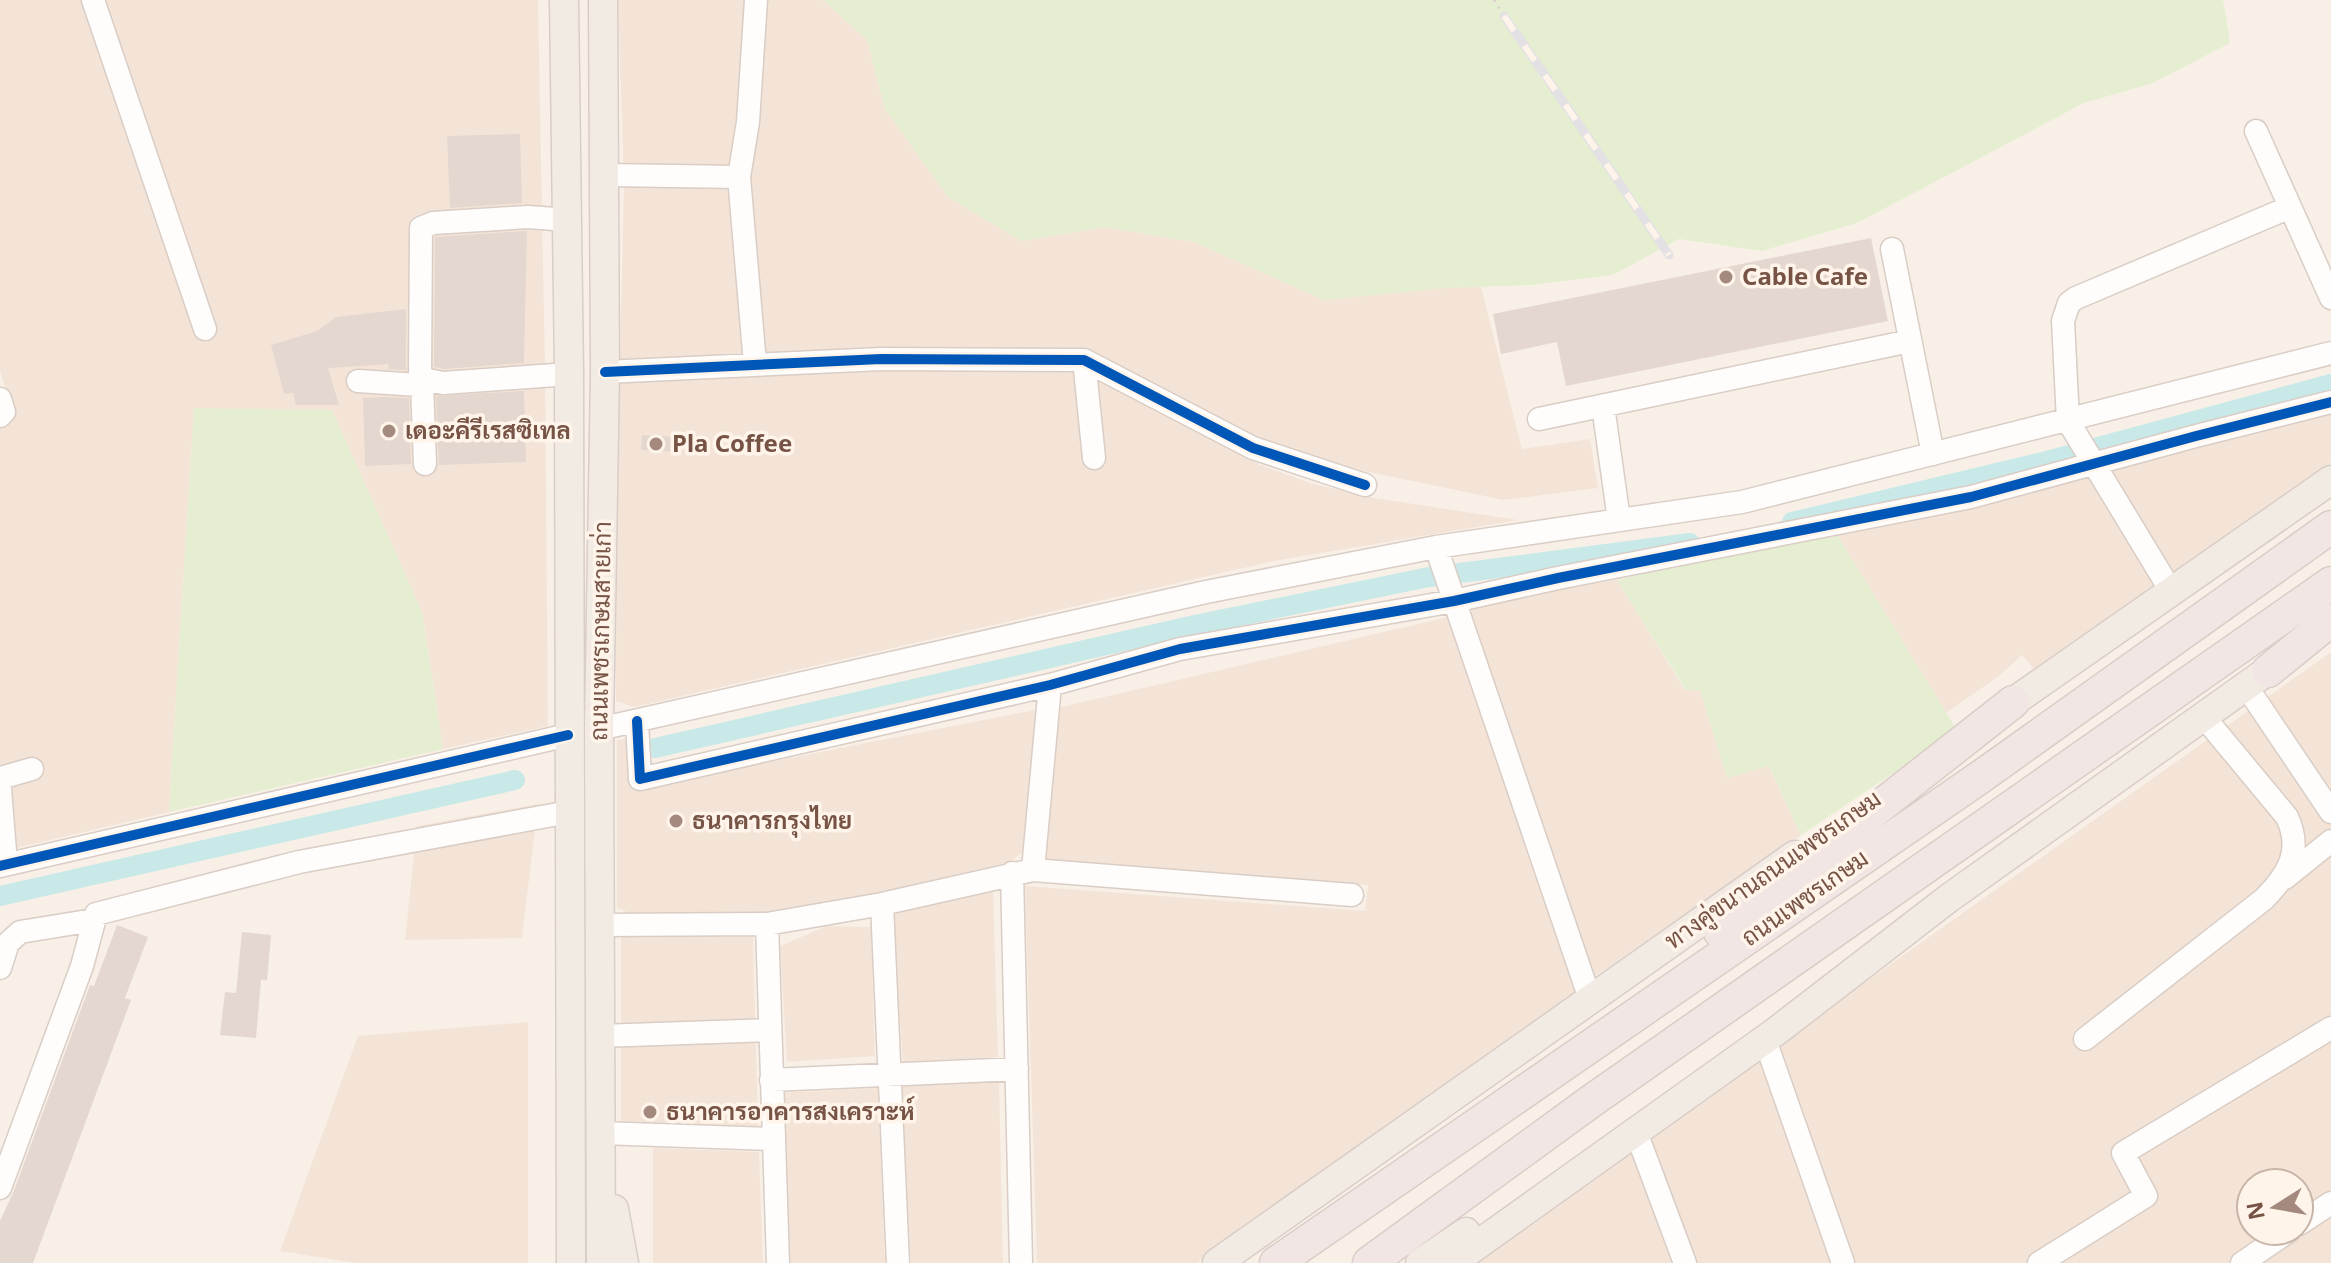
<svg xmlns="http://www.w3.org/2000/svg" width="2331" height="1263" viewBox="0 0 2331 1263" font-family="'Noto Sans',Sarabun,sans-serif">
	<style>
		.residential { fill: #f4e4d7; fill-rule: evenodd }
		.green { fill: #e5eed1 }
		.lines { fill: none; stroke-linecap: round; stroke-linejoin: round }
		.canal { stroke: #c8e9e8; stroke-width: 20 }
		.building { fill: #e4d7cf }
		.minor-casing { stroke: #d9cdc5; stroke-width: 25 }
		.major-casing { stroke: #d9cdc7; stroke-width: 31 }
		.highway-casing { stroke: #d9cdc7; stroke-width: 35 }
		.path { stroke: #dad0cb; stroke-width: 3; stroke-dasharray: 2 6; stroke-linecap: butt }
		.minor { stroke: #fefdfb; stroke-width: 22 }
		.major { stroke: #f2ebe4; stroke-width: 28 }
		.highway { stroke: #f1e6e3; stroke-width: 32 }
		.rail-casing { stroke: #e4e1e4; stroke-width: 9 }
		.rail { stroke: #fff4e9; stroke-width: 6; stroke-dasharray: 18; stroke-linecap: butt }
		.cycleway-casing { stroke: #fff4e9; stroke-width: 15 }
		.cycleway { stroke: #0057b8; stroke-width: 10 }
		.poi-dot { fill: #a48a7e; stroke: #fff4e9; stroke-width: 3 }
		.labels { text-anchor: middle; stroke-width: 7; stroke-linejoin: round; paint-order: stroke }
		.poi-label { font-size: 24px; font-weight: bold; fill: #775346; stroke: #fff4e9; text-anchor: start }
		.street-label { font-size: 24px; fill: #775346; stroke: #fff4e9 }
	</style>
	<rect width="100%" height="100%" fill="#f8f0e7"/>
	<path class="residential" d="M0,0H538L545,366L548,726L443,749L422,611L194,408L169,812L0,852V411L11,408L0,370Z
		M618,0H823L867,40L885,109L1021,241L1105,227L1194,242L1247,265L1446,288L1481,287L1522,449L1590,439L1598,488L1504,500L1291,456L1083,349L620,359L624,184Z
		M1085,370L1260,465L1310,483L1368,497L1518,520L1274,561L634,707L616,701L617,380L888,371Z
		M2331,394V463L2034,669L2022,655L1999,676L1946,713L1834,530Z
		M1617,580L1685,690H1700L1727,777L1768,765L1801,835L1592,978L1463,605Z
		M1452,616L1580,989L1197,1263H1037L1025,886L1365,911L1368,885L1045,862L1057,708Z
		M2331,652V1263H1469ZM2251,1183H2299V1231H2251Z
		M1040,709L1028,848L1010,862L782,915L634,916L617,907V740L632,738V789Z
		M538,804L522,938L405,940L417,826Z
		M993,888L998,1057L903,1062L891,913Z
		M827,926L871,927L875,1056L787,1062L780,946Z
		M621,935L753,937L758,1126L621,1121Z
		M528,1022V1263H355L280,1251L358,1036Z
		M999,1079L1003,1263H911L900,1084Z
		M878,1088L885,1263H788L781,1093Z
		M653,1148L759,1152L763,1263H653Z"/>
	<path class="green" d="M823,0H2223L2230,43L2153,83L2084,103L1857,223L1762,251L1679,239L1613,275L1532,285L1446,288L1324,300L1194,242L1105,227L1021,241L948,197L885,109L867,40Z
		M194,408L332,410L422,612L443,749L169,812Z
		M1834,530L1957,730L1801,835L1769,766L1727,778L1700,690H1686L1617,580Z"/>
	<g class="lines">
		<path class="canal" d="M1792,522L2047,461L2331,384
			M655,748L1190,626L1429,577L1690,543
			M0,896L515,780"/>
	</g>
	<path class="building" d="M520,134L522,203L450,208L447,136Z
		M527,231L524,363L444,369L434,367L435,237Z
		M1871,238L1888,321L1566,386L1557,342L1501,354L1493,314Z
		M406,309V370L388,369L389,364L328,368L339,405H296L293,393L284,394L271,345L317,331L336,317Z
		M524,391L526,462L439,465L436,396Z
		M387,397L409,398L411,464L365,466L363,398Z
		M642,435L679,437L678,452L641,450Z
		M117,925L148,937L125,998L131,1000L33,1263H0V1221L13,1193L90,985L94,986Z
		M242,932L271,935L267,980H261L256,1038L220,1035L225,992L236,993Z"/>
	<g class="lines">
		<g class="minor-casing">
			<path id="minor" d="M93,0L205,329
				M2256,131L2331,298
				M606,175L739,177
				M568,220L528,217L433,223L421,228L420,375L428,380L443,383L569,374
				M1892,249L1933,454
				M1084,360L1094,458
				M755,364L739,177L748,122L756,0
				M605,372L881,359L1084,360L1253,448L1365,485
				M358,381L418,385L428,380
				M422,383L425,464
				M0,399L4,412L0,416
				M1603,406L1619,520
				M1539,419L1910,341
				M1436,547L1590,999
				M2171,591L2068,421L2063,321L2069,303L2076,298L2288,208
				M2246,686L2331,812
				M637,721L640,779L1050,685L1180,649L1454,601L1558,578L1971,497L2196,436L2331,402
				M599,729L1206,592L1436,547L1742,502L2331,353
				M0,785L4,777L32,769
				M0,789L6,864
				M0,866L568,735
				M1033,870L1352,895
				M1012,873L1021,1263
				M2285,878L2331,841
				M882,904L898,1263
				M767,924L778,1263
				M600,925L767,924L882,904L1033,870L1050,685
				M0,968L8,943L20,932L94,920
				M601,1036L769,1030
				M2085,1039L2264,899C2288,875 2303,851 2287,817L2204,717
				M1765,1040L1843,1263
				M771,1080L1017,1069
				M1636,1132L1685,1263
				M601,1133L773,1139
				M0,1188L82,966L96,914L299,862L569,812
				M2299,1224L2331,1203
				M2039,1263L2146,1196L2123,1153L2331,1028
				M2242,1263L2289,1231"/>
		</g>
		<g class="major-casing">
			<path id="major" d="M564,0L569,374L571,1263
				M1996,714L2331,480
				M614,1209L624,1263
				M601,1263L599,729L605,372L603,0
				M1217,1263L1795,855
				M1420,1263L1466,1232
				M1452,1263L1774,1033L1949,898L2284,659"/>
		</g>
		<g class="highway-casing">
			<path id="highway" d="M2268,671L2331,620
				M1720,932L2013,702
				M1276,1263L1979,778L2331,527
				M1369,1263L1590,1102L2331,583"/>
		</g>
		<path class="path" d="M1494,0L1504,16"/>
		<use href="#minor" class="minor"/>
		<use href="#major" class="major"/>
		<use href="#highway" class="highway"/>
		<g class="rail-casing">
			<path id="rail" d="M1504,16L1669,255"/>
		</g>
		<use href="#rail" class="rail"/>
		<g class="cycleway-casing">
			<path id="cycleway" d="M605,372L881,359L1084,360L1253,448L1365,485
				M637,721L640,779L1050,685L1180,649L1454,601L1558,578L1971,497L2196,436L2331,402
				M0,866L568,735"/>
		</g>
		<use href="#cycleway" class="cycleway"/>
	</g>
	<g class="poi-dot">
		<circle cx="1726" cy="277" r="8"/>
		<circle cx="389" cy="431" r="8"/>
		<circle cx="656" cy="444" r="8"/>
		<circle cx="676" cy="821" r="8"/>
		<circle cx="650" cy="1112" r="8"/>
	</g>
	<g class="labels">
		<g class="poi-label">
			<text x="1742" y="285">Cable Cafe</text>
			<text x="405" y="439">เดอะคีรีเรสซิเทล</text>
			<text x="672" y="452">Pla Coffee</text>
			<text x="692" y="829">ธนาคารกรุงไทย</text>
			<text x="666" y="1120">ธนาคารอาคารสงเคราะห์</text>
		</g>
		<g class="street-label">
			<text transform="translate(601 631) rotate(-89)" y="8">ถนนเพชรเกษมสายเก่า</text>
			<text transform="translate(1773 870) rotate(-35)" y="8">ทางคู่ขนานถนนเพชรเกษม</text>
			<text transform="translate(1805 898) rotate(-35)" y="8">ถนนเพชรเกษม</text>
		</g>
	</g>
	<g transform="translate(2275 1207) rotate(259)"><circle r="38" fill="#fff4e9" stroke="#c9b4a8" stroke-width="2"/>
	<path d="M0-6L14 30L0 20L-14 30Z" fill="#a48a7e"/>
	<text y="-12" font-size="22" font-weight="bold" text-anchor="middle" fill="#775346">N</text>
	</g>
</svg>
